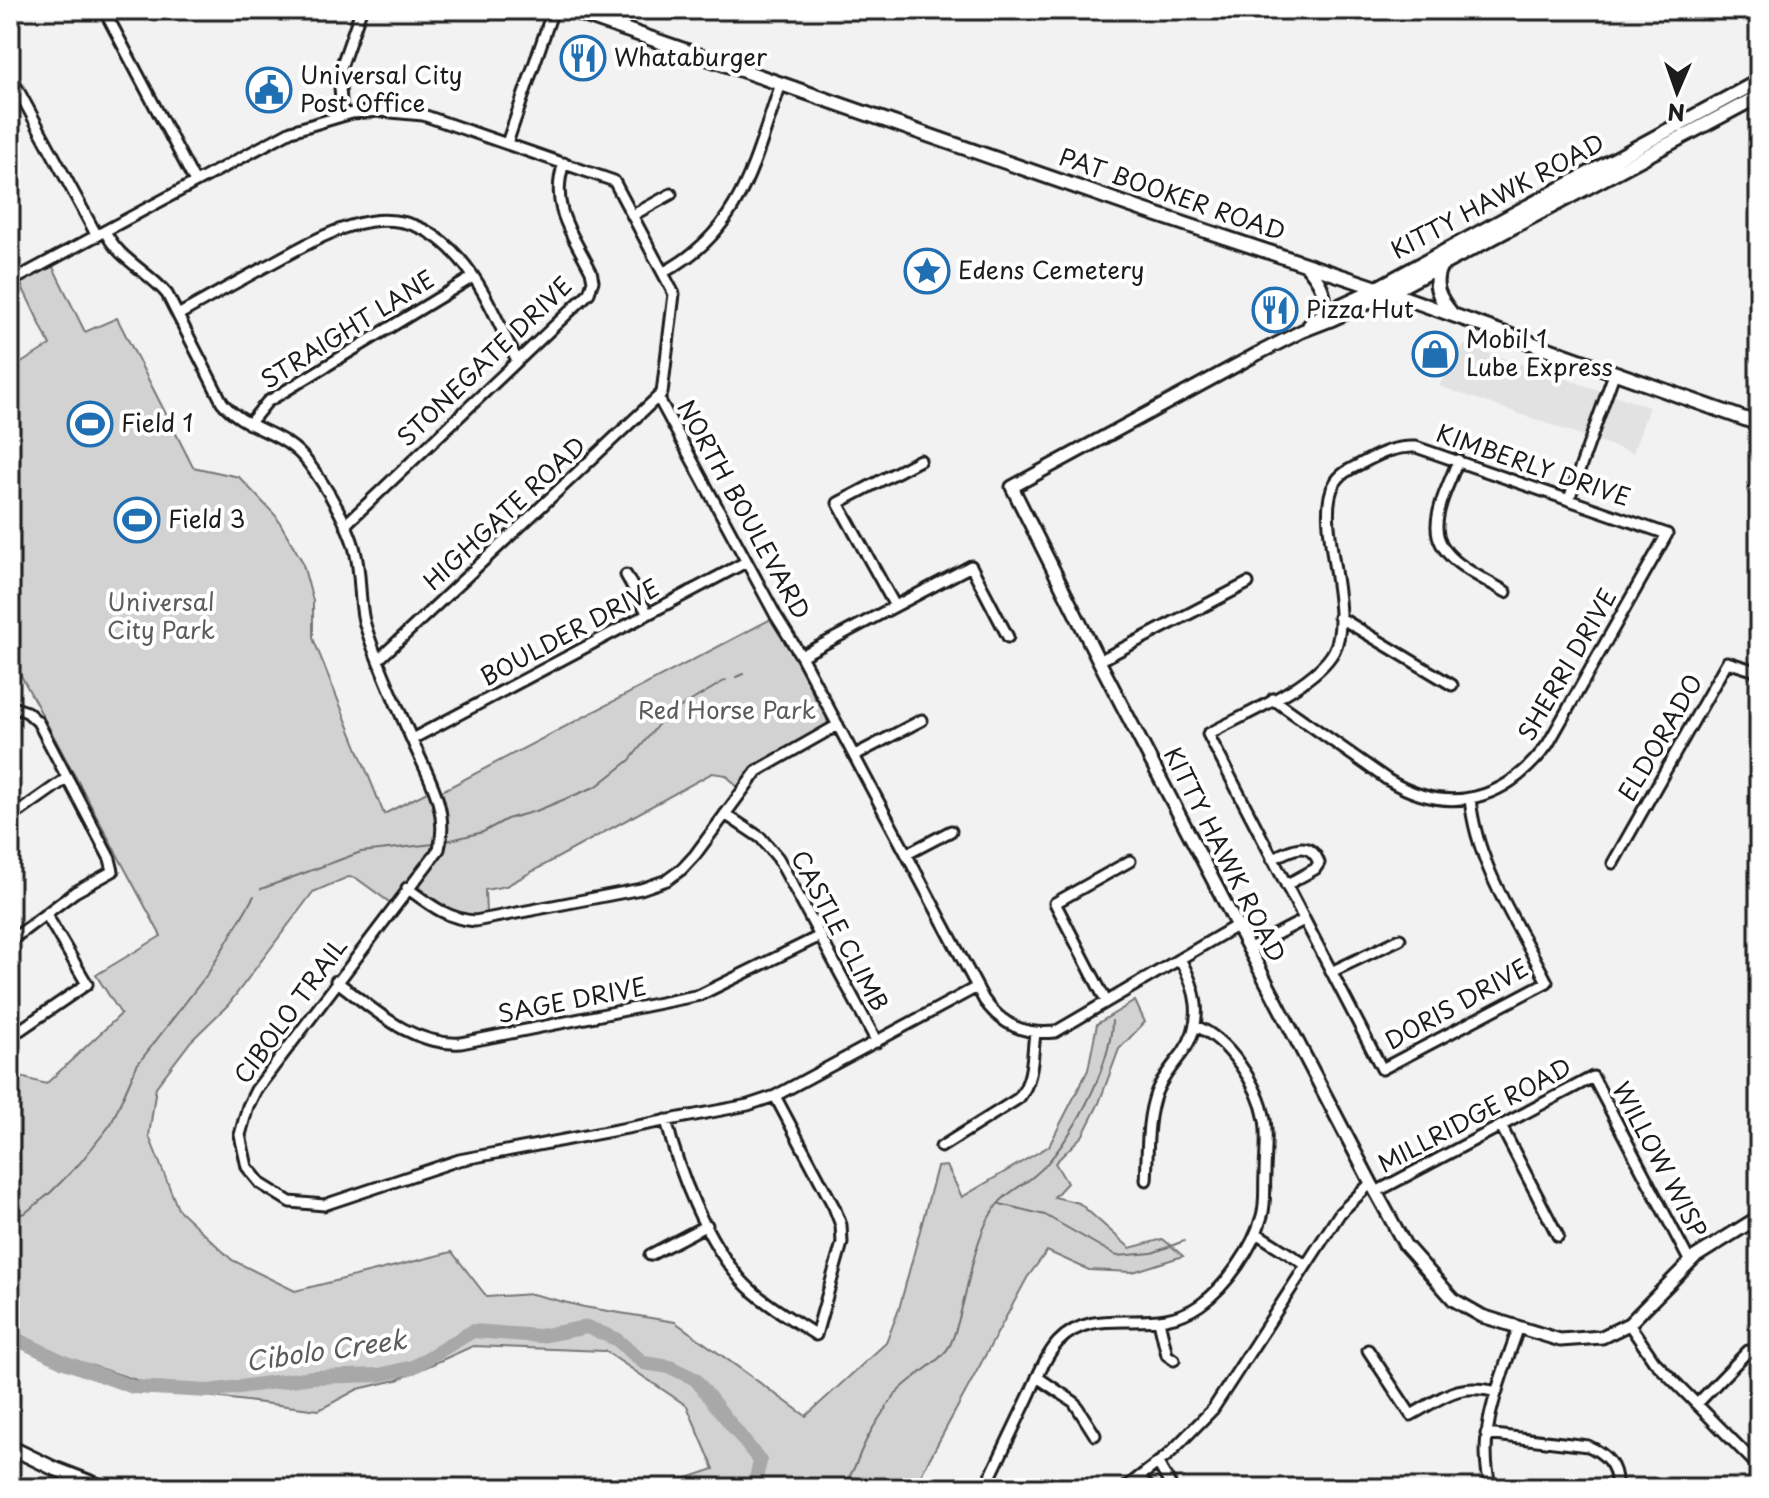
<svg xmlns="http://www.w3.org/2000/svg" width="1769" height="1498" viewBox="0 0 1769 1498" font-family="'Playpen Sans',sans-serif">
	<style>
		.built { fill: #e2e2e2 }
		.green { fill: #d2d2d2; stroke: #777; stroke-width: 2 }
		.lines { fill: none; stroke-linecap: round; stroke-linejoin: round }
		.stream { stroke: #707070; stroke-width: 2 }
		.river { stroke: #a8a8a8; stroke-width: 14 }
		.minor-casing { stroke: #1c1c1c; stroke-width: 15 }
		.tertiary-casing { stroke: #1c1c1c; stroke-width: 17 }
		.secondary-casing { stroke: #1c1c1c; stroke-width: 18 }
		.minor { stroke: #fff; stroke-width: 9 }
		.tertiary { stroke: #fff; stroke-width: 11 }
		.secondary { stroke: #fff; stroke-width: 12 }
		.labels { text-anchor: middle; stroke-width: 8; stroke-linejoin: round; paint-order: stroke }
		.poi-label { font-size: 24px; fill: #1c1c1c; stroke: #fff; text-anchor: start }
		.street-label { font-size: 24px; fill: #1c1c1c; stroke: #fff }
		.park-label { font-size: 24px; fill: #5c5c5c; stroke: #fff }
		.water-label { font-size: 26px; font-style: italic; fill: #5b5b5b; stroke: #fff }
	</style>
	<rect width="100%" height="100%" fill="#f2f2f2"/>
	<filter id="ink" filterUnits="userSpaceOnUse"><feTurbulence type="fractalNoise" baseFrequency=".0125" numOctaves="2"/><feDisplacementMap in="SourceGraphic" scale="16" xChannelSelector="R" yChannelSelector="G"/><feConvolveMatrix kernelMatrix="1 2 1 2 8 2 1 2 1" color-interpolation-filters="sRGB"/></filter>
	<g filter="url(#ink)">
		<path class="built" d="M1464,345L1649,407L1633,453L1439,386Z"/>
		<path class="green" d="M50,261L85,332L117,318L193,467L239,477L276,516L302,561L313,601V638L384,814L431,790C450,848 425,861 392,904L356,878L348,877L313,892L228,1005L191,1041L156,1087L149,1136L178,1209L232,1260L295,1291L452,1252L487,1297L532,1294L584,1307L675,1322L806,1416L886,1343L899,1309L937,1167L947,1166L962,1197L1049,1146L1088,1070L1097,1024L1135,1001L1145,1022L1119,1049L1099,1103L1083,1135L1055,1163L1067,1183L1054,1197L1079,1203L1130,1248L1163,1239L1183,1256L1133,1272L1089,1270L1047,1251L1027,1278L923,1471L918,1488H657L714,1469L687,1406L605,1351L473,1346L397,1380L358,1389L319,1410L173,1392L10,1339V1074L46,1084L121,1014L96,975L161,936L10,655V370L50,345L18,278Z
			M771,619L800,666L816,700L824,697L828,726L758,765L739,789L726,775L712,773L506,886L485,890L486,914C456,918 442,905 418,887C445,854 454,833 440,792Z"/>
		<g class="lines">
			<path class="stream" d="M736,677L743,674
				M447,841L483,832L507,819L536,811L597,786L630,760L664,717L726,680
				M261,889L361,852L434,844
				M1000,1204L1045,1215L1117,1256L1152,1253L1184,1241
				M10,1217L25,1213L49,1194L80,1163L111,1124L137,1065L209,972L254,896
				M838,1488C854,1477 856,1460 865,1443C872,1427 884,1411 894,1396C907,1378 943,1362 951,1343C968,1302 971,1238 997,1205C1006,1193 1024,1185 1035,1175C1069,1147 1112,1065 1112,1021"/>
			<path class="river" d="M10,1336L64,1362L133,1387L209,1391L313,1377L379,1375L413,1367L473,1331L540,1336L587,1327L616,1339L644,1363L670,1367L695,1379L760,1461L754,1488"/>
			<g class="minor-casing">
				<path id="minor" d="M104,10L195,182
					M10,75L97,236
					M342,115L339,73L361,10
					M507,143L553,10
					M633,215L671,194
					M105,231C118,259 148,271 167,294L222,402C246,432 284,429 309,464C326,486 351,528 356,555C361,577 359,600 364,621C374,657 397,705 412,740C427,775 450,809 439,849L256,1090L248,1106L240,1135L247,1167L261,1184L290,1202L324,1205L459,1160L748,1105L775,1096L977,987
					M664,272C742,231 754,160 781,84
					M10,282L291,131L352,113L380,111L423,115L614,181L674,294L662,393L379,659
					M178,315C210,297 242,279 274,262C339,226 401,191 460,259C485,287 500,328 517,360
					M658,397L776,616L801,656L984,1000C1002,1025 1024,1035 1055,1032L1236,926
					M249,424L267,402L473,277
					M1458,460C1451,480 1437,505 1437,526C1436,560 1482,577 1506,592
					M1569,499L1614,374
					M345,525L589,293L593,281L591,271C572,233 549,207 564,163
					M626,575L648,614
					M895,606L838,503L920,460
					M1339,617L1452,685
					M801,656L971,566L1008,637
					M1099,661L1248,583
					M1273,699L1388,780C1450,817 1507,800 1548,744L1667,534L1416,447C1396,446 1381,453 1364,462C1353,468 1341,472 1335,483C1313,518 1355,610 1334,651C1315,686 1243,715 1208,734L1382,1069L1547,982C1517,923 1476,864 1470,798
					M10,706L27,712L38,722L110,859L113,871L75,892L10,941
					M412,739L746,562
					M855,755L922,720
					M19,812L67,778
					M725,814L761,838L778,858L877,1042
					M907,854L951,831
					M1272,859C1289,850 1310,838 1319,863L1315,869L1286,885
					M1613,863L1727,662L1759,672
					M407,888C429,904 447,919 475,921L641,889L667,880L682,869L695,855L757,771L838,725
					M1248,949L1304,920
					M1331,972L1400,939
					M336,981C374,1009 411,1046 461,1043L700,995L820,936
					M1106,1001L1055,903L1130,861
					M20,1030L87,984L46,914
					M666,1120C679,1173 705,1239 742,1281C762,1303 792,1319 816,1335L842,1243L841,1225L834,1207L775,1096
					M1501,1126L1558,1236
					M941,1147L1019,1098C1034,1079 1032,1056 1035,1033
					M1146,1180C1148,1152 1146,1120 1156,1093C1162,1077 1173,1066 1183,1052C1205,1020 1197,990 1180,959
					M1376,1192L1593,1077L1690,1262
					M1256,1233L1306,1265
					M650,1255L707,1225
					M1159,1321L1167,1355L1174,1360
					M1629,1324L1654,1361L1759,1467
					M1368,1350L1411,1415C1444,1397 1457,1382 1497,1392
					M1037,1377L1074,1402L1095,1435
					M1697,1404L1748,1351
					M1486,1434L1588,1446C1604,1453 1616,1464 1616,1482
					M1158,1463L1172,1488
					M1139,1477L1150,1488
					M985,1488C999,1459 1013,1429 1027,1400C1036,1381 1044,1358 1058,1342C1097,1301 1152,1339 1200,1305C1227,1286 1253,1248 1262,1216C1266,1203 1264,1188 1265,1174C1265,1157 1268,1137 1265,1120C1259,1086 1228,1038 1195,1026
					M1125,1488L1168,1455L1213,1409L1340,1213L1371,1183
					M1491,1488C1475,1433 1501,1380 1518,1329
					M1753,1488L1759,1481"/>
			</g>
			<g class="tertiary-casing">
				<path id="tertiary" d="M1305,264C1319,280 1326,291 1325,312
					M1389,293L1333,319L1302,331L1257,354L1012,487L1099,661L1371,1183L1405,1245L1454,1300L1482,1316L1560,1340L1602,1337L1629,1324L1695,1257L1759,1217
					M1309,325L1325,312L1377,288"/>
			</g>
			<g class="secondary-casing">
				<path id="secondary" d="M569,10L1143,210L1377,288L1759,424
					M1441,265C1431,284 1439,298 1452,314
					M1377,288L1759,81
					M1389,293L1759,96
					M10,1447L53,1468L105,1488"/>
			</g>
			<use href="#minor" class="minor"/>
			<use href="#tertiary" class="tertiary"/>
			<use href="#secondary" class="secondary"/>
		</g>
	</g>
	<defs>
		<g id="restaurant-ring" transform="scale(2.3)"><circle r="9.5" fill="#fff" stroke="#1f6fb2" stroke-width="1.5"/><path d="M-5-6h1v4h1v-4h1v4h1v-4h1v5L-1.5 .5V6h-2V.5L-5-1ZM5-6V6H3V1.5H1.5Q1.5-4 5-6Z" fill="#1f6fb2"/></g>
		<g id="civic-ring" transform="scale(2.3)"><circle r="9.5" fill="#fff" stroke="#1f6fb2" stroke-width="1.5"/><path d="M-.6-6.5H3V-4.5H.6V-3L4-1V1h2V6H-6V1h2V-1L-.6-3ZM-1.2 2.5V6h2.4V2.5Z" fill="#1f6fb2"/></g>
		<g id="sight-ring" transform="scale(2.3)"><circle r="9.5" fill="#fff" stroke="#1f6fb2" stroke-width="1.5"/><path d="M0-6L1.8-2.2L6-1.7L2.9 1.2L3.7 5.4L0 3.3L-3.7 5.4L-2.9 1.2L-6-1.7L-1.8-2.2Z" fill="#1f6fb2"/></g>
		<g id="shop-ring" transform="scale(2.3)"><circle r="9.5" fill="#fff" stroke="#1f6fb2" stroke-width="1.5"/><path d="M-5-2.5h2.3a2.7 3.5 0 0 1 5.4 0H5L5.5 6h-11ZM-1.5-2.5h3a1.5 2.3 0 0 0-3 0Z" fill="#1f6fb2"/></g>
		<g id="stadium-ring" transform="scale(2.3)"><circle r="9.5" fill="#fff" stroke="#1f6fb2" stroke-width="1.5"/><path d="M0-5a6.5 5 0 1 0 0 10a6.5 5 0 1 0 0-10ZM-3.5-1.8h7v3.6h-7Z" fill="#1f6fb2"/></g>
	</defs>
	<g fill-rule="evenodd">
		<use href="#restaurant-ring" x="583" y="58"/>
		<use href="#civic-ring" x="269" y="90"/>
		<use href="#sight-ring" x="927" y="271"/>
		<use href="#restaurant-ring" x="1275" y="310"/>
		<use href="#shop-ring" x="1435" y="354"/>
		<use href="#stadium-ring" x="90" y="424"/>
		<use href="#stadium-ring" x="137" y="520"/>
	</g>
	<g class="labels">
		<g class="poi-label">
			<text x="614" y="66">Whataburger</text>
			<text x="300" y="84">Universal City<tspan x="300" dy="28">Post Office</tspan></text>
			<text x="958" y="279">Edens Cemetery</text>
			<text x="1306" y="318">Pizza Hut</text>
			<text x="1466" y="348">Mobil 1<tspan x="1466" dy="28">Lube Express</tspan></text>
			<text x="121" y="432">Field 1</text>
			<text x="168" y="528">Field 3</text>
		</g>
		<g class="street-label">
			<text transform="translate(1172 195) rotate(19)" y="8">PAT BOOKER ROAD</text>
			<text transform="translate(1498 197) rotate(-28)" y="8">KITTY HAWK ROAD</text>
			<text transform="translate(348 330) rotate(-32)" y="8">STRAIGHT LANE</text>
			<text transform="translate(485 362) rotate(-44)" y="8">STONEGATE DRIVE</text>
			<text transform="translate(1533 466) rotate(19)" y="8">KIMBERLY DRIVE</text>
			<text transform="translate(743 510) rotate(61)" y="8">NORTH BOULEVARD</text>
			<text transform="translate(505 514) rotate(-43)" y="8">HIGHGATE ROAD</text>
			<text transform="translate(570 633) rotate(-28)" y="8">BOULDER DRIVE</text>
			<text transform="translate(1568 665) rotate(-60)" y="8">SHERRI DRIVE</text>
			<text transform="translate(1661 738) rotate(-60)" y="8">ELDORADO</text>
			<text transform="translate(1224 855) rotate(63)" y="8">KITTY HAWK ROAD</text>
			<text transform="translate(839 931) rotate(62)" y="8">CASTLE CLIMB</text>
			<text transform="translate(572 1001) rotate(-11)" y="8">SAGE DRIVE</text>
			<text transform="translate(1457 1005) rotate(-29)" y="8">DORIS DRIVE</text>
			<text transform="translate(291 1011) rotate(-54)" y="8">CIBOLO TRAIL</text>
			<text transform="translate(1475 1116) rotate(-28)" y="8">MILLRIDGE ROAD</text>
			<text transform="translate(1659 1160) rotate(62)" y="8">WILLOW WISP</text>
		</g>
		<g class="park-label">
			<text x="161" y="611">Universal<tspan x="161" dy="28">City Park</tspan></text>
			<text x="727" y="719">Red Horse Park</text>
		</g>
		<g class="water-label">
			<text transform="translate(326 1351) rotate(-8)" y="9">Cibolo Creek</text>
		</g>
	</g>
	<rect width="1769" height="1498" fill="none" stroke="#fff" stroke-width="40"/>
	<rect x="20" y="20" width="1729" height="1458" fill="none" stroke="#1c1c1c" stroke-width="3" filter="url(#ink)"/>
	<g transform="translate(1677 92) rotate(182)" stroke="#ffffff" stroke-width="6" paint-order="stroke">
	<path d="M0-6L14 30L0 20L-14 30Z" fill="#1c1c1c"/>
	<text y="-12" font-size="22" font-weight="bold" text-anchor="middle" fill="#1c1c1c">N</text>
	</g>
</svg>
